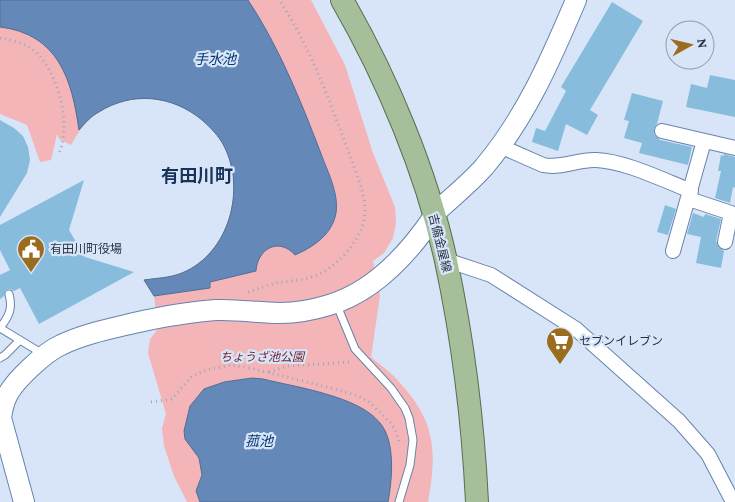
<svg xmlns="http://www.w3.org/2000/svg" width="735" height="502" viewBox="0 0 735 502" font-family="'Crimson Pro','Noto Sans JP',serif">
	<style>
		.green { fill: #f3b5b7 }
		.water { fill: #6488b8; stroke: #516e95 }
		.building { fill: #87bcdd }
		.lines { fill: none; stroke-linecap: round; stroke-linejoin: round }
		.lane-casing { stroke: #6584ad; stroke-width: 9 }
		.street-casing { stroke: #6584ad; stroke-width: 16 }
		.secondary-casing { stroke: #6584ad; stroke-width: 22 }
		.primary-casing { stroke: #527250; stroke-width: 24 }
		.path { stroke: #9ba8ba; stroke-width: 3; stroke-dasharray: 1 4; stroke-linecap: butt }
		.lane { stroke: #fff; stroke-width: 7 }
		.street { stroke: #fff; stroke-width: 14 }
		.secondary { stroke: #fff; stroke-width: 20 }
		.primary { stroke: #a6bf9a; stroke-width: 22 }
		.labels { text-anchor: middle; stroke-width: 4.5; stroke-linejoin: round; paint-order: stroke }
		.street-label { font-size: 12px; fill: #253244; stroke: #d8e5f8 }
		.poi-label { font-size: 12px; fill: #253244; stroke: #d8e5f8; text-anchor: start }
		.park-label { font-size: 12px; font-style: italic; fill: #74222e; stroke: #d8e5f8 }
		.water-label { font-size: 14px; font-style: italic; fill: #063975; stroke: #d8e5f8 }
		.district-label { font-size: 18px; font-weight: bold; fill: #173357; stroke: #d8e5f8 }
	</style>
	<rect width="100%" height="100%" fill="#d8e5f8"/>
	<path class="green" d="M0,0H311L345,65L373,153L395,207L396,223L393,238L384,253L373,261L380,296L371,357C380,365 392,373 400,383C436,422 437,452 428,502H187L174,476L164,446L162,428L166,414L148,353L150,339L158,329L154,296L144,280C157,278 169,278 181,273C221,257 241,208 233,168C223,121 170,89 125,101C98,108 84,121 71,145L59,139L57,134L51,160L40,162L27,125L0,114Z"/>
	<path class="water" d="M0,0H248C279,47 300,99 320,151C327,171 339,192 336,213C332,235 313,247 295,255C278,236 257,250 256,271L210,282V288L154,296L144,280C157,278 169,278 182,273C230,253 246,189 224,146C219,136 210,127 202,120C172,95 132,91 99,112C91,116 85,123 79,130C72,79 58,34 0,27Z
		M252,378L263,379C295,387 359,396 380,423C396,442 392,480 388,502H200L196,491L202,475L199,458L185,439L184,431L190,406L204,389L224,382Z"/>
	<path class="building" d="M612,2L643,21L590,110L598,115L587,135L566,124L558,151L532,142L536,128L545,131L566,91L561,87Z
		M710,75L735,80V117L686,107L691,84L707,88Z
		M632,93L663,101L657,124L654,129V134L660,140L692,147L688,165L639,153L642,143L624,138L629,121L624,120Z
		M0,120L14,128L23,136L28,147L30,160L27,173L0,217Z
		M724,154L735,157V188L733,187L730,203L715,198L721,171H718L721,155L724,156Z
		M84,180L69,230L85,257L134,272L39,324L20,288L14,291L10,289L6,290L4,296L0,299V275L10,270L0,250V225Z
		M665,205L676,209L668,235L657,232Z
		M693,213L704,217L705,214L721,219L716,241L719,248L724,251L721,268L696,263L701,237L687,234Z"/>
	<g class="lines">
		<g class="lane-casing">
			<path id="lane" d="M336,303L355,349L391,388L405,408L409,418L413,440L410,465L399,502
				M0,328L43,354
				M0,328C9,316 13,309 9,294
				M0,358L5,355L20,340"/>
		</g>
		<g class="street-casing">
			<path id="street" d="M662,131L735,148
				M500,146L543,165C562,169 578,159 596,160C625,161 663,180 691,191
				M689,199L731,213L725,242
				M673,251L704,141
				M446,260L491,275L576,329L679,421L708,454L733,502"/>
		</g>
		<g class="secondary-casing">
			<path id="secondary" d="M434,214C451,198 469,184 484,167C526,117 551,59 576,0
				M24,502L1,418C2,411 3,404 7,396C14,381 45,352 61,345C84,334 109,329 134,323C161,317 188,312 216,310C237,309 259,313 280,313C297,313 313,310 329,305C373,292 409,253 434,216"/>
		</g>
		<g class="primary-casing">
			<path id="primary" d="M342,0C387,78 427,173 446,261C463,340 473,421 477,502"/>
		</g>
		<path class="path" d="M0,38C11,40 24,43 33,50C58,69 73,127 58,155
			M248,292C258,289 267,285 277,283C294,280 314,280 328,269C345,257 363,236 365,214C366,192 354,168 347,148C328,97 310,46 279,0
			M269,372L288,366L351,362
			M151,402L172,399L191,377L206,370L231,365L250,368L331,388L358,396L368,401L391,423L396,432L399,443"/>
		<use href="#lane" class="lane"/>
		<use href="#street" class="street"/>
		<use href="#secondary" class="secondary"/>
		<use href="#primary" class="primary"/>
	</g>
	<defs>
		<g id="civic-pin" transform="scale(1.4375)"><path d="M0 17L-7.5 6A9.5 9.5 0 1 1 7.5 6Z" fill="#9a6c1d" stroke="#d8e5f8"/><path d="M-.6-6.5H3V-4.5H.6V-3L4-1V1h2V6H-6V1h2V-1L-.6-3ZM-1.2 2.5V6h2.4V2.5Z" fill="#fff"/></g>
		<g id="supermarket-pin" transform="scale(1.4375)"><path d="M0 17L-7.5 6A9.5 9.5 0 1 1 7.5 6Z" fill="#9a6c1d" stroke="#d8e5f8"/><path d="M-6-5.5h2.5l.6 2H6L4.5 2H-2.5L-4.4-4H-6ZM-1.5 3.2a1.3 1.3 0 1 0 .1 0ZM3 3.2a1.3 1.3 0 1 0 .1 0Z" fill="#fff"/></g>
	</defs>
	<g fill-rule="evenodd">
		<use href="#civic-pin" x="31" y="249"/>
		<use href="#supermarket-pin" x="560" y="341"/>
	</g>
	<g class="labels">
		<g class="street-label">
			<text transform="translate(440 243) rotate(76)" y="4">吉備金屋線</text>
		</g>
		<g class="poi-label">
			<text x="50" y="253">有田川町役場</text>
			<text x="579" y="345">セブンイレブン</text>
		</g>
		<g class="park-label">
			<text x="262" y="361">ちょうざ池公園</text>
		</g>
		<g class="water-label">
			<text x="215" y="64">手水池</text>
			<text x="259" y="446">菰池</text>
		</g>
		<g class="district-label">
			<text x="197" y="182">有田川町</text>
		</g>
	</g>
	<g transform="translate(690 45) rotate(82)"><circle r="24" fill="#d8e5f8" stroke="#909db0"/>
	<path d="M0-4L9 19L0 12L-9 19Z" fill="#9a6c1d"/>
	<text y="-8" font-size="14" font-weight="bold" text-anchor="middle" fill="#253244">N</text>
	</g>
</svg>
